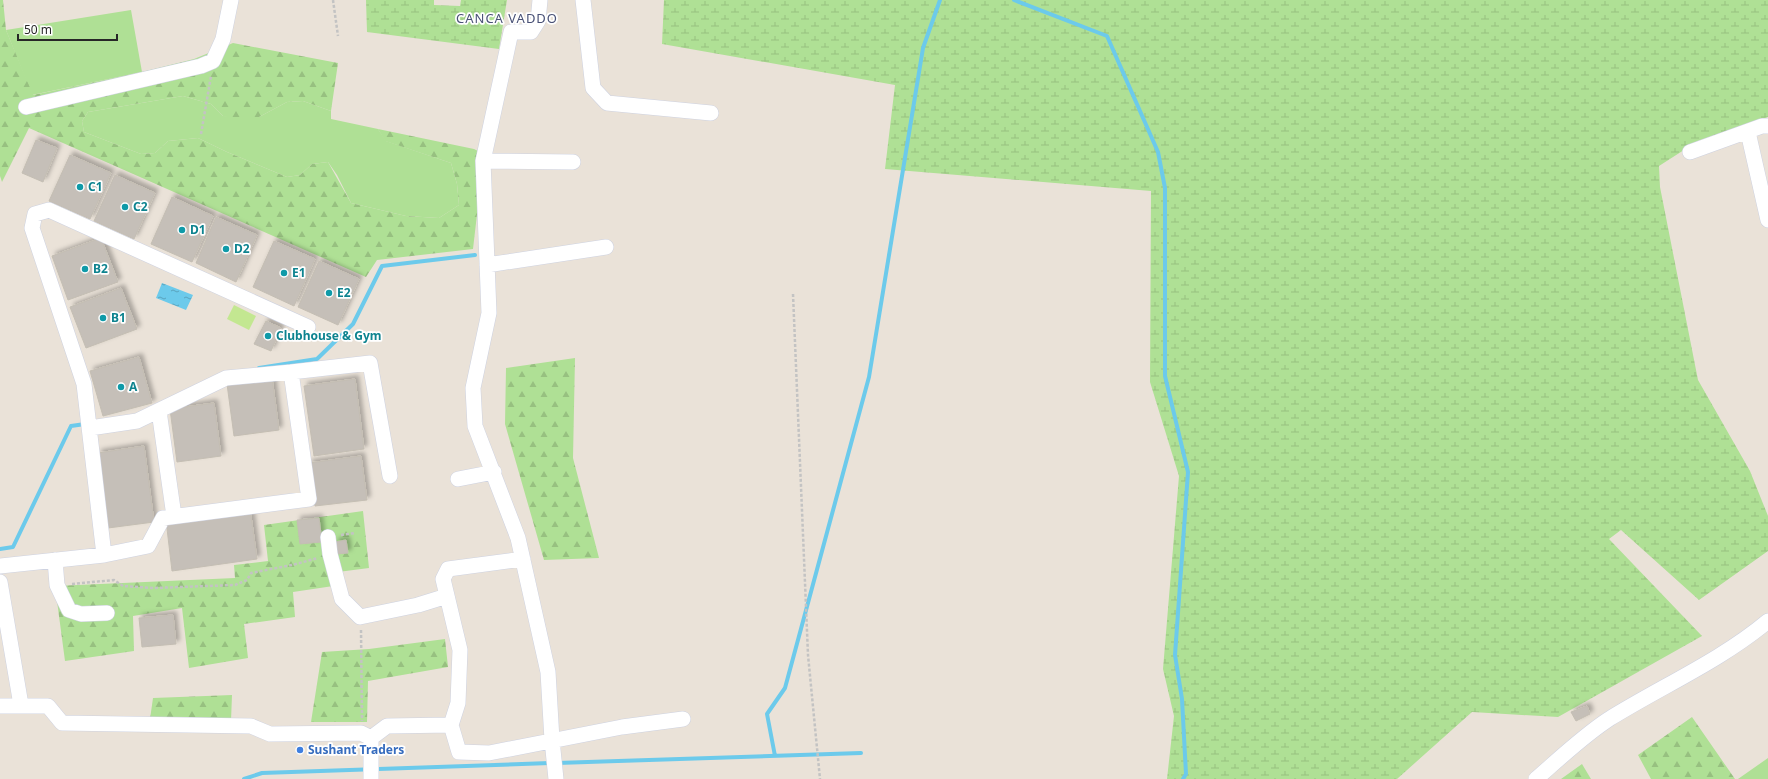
<svg xmlns="http://www.w3.org/2000/svg" width="1768" height="779" viewBox="0 0 1768 779" font-family="'Noto Sans',sans-serif">
	<style>
		.grass { fill: #afe095 }
		.forest { fill: url(#forest-firs) }
		.wetland { fill: url(#wetland-marsh) }
		.pitch { fill: #c3e791 }
		.water { fill: url(#water-ripples) }
		.lines { fill: none; stroke-linecap: round; stroke-linejoin: round }
		.stream { stroke: #6ccaeb; stroke-width: 4 }
		.building { fill: #c5bfb8; stroke: #c4beb3; filter: url(#shadow) }
		.minor-casing { stroke: #ced2e0; stroke-width: 16 }
		.path { stroke: #c3c3c3; stroke-width: 2.5; stroke-dasharray: 3 2; stroke-linecap: butt }
		.minor { stroke: #fff; stroke-width: 15 }
		.culture-dot { fill: #0f9aa8; stroke: #fff; stroke-width: 1.5 }
		.shop-dot { fill: #3f7fe0; stroke: #fff; stroke-width: 1.5 }
		.labels { text-anchor: middle; stroke-width: 3.5; stroke-linejoin: round; paint-order: stroke }
		.culture-label { font-size: 12px; font-weight: bold; fill: #0d838f; stroke: #fff; text-anchor: start }
		.shop-label { font-size: 12px; font-weight: bold; fill: #366cbe; stroke: #fff; text-anchor: start }
		.neighbourhood-label { font-size: 13px; letter-spacing: 1px; fill: #495176; stroke: #fff }
	</style>
	<defs>
		<pattern id="forest-firs" width="22" height="20" patternUnits="userSpaceOnUse"><rect width="22" height="20" fill="#afe095"/><path d="M5 1l3.5 6h-7zM16 11l3.5 6h-7z" fill="#97c080"/></pattern>
		<pattern id="wetland-marsh" width="20" height="14" patternUnits="userSpaceOnUse"><rect width="20" height="14" fill="#afe095"/><path d="M1 5h8M5 5V1M11 12h8M15 12V8" fill="none" stroke="#97c080"/></pattern>
		<pattern id="water-ripples" width="26" height="14" patternUnits="userSpaceOnUse"><rect width="26" height="14" fill="#6ccaeb"/><path d="M2 4q2-2 4 0t4 0M15 11q2-2 4 0t4 0" fill="none" stroke="#59a4be"/></pattern>
		<filter id="shadow"><feDropShadow dx="3.5" dy="-3.5" stdDeviation="2" flood-color="#0004"/></filter>
	</defs>
	<rect width="100%" height="100%" fill="#eae2d8"/>
	<path class="grass" d="M131,10L142,72L32,95L6,30Z
		M183,96L211,104L223,116L259,117L287,102L303,101L331,111V119L378,129L386,141L451,163L457,184L459,205L439,218L406,216L351,203L337,175L328,162L312,164L300,175L287,177L227,152L198,138L168,141L155,153L141,154L84,132L82,121L88,112Z
		M1768,758V779H1738Z"/>
	<path class="forest" d="M0,0H3L6,30L33,95L142,72L194,59L233,43L338,63L331,111L303,101L287,102L259,117L239,120L223,116L211,104L183,96L88,112L82,121L84,132L141,154L155,153L168,141L198,138L227,152L287,177L300,175L312,164L328,162L351,203L406,216L439,218L459,205L457,184L451,163L385,141L378,129L474,149L484,154L473,249L377,260L366,277L29,128L2,182L0,176Z
		M575,358L573,458L599,558L544,560L505,424L506,368Z
		M363,511L369,568L338,572L340,585L293,592L295,617L244,624L248,658L189,668L182,608L133,616L134,651L65,661L55,586L235,578L234,565L268,561L264,525Z
		M445,639L448,667L368,681L367,722H311L322,652L369,649Z
		M232,695L231,721L150,719L153,698Z
		M1692,717L1735,779H1651L1638,755Z
		M1582,764L1591,779H1561Z"/>
	<path class="wetland" d="M366,0H434V5L460,6L461,0H507L499,49L367,32Z
		M664,0H1768V117L1698,141L1659,166L1660,187L1698,380L1750,471L1768,516V551L1699,600L1621,530L1609,539L1702,636L1558,717L1472,712L1397,779H1167L1174,716L1163,669L1179,476L1150,382L1151,191L885,169L895,85L662,44Z"/>
	<path class="pitch" d="M234,305L256,316L249,330L227,319Z"/>
	<path class="water" d="M162,283L193,295L186,310L156,298Z"/>
	<g class="lines">
		<path class="stream" d="M1014,0L1107,36L1158,152L1165,188V376L1188,472L1175,655L1182,699L1186,774L1183,779
			M259,368L317,359L353,324L382,266L475,255
			M0,549L13,547L71,426L85,424
			M775,756L767,714L785,688L869,377L923,48L940,0
			M557,763L861,753
			M244,779L262,773L550,763"/>
	</g>
	<path class="building" d="M36,140L57,148L43,182L22,173Z
		M70,155L111,173L90,219L49,201Z
		M115,175L155,193L134,239L94,221Z
		M172,197L213,216L192,262L151,244Z
		M216,217L257,235L236,282L196,263Z
		M101,238L118,282L68,300L52,256Z
		M274,241L315,259L294,306L253,287Z
		M319,261L359,279L338,325L298,307Z
		M121,288L137,329L86,348L70,307Z
		M266,321L281,328L271,351L254,344Z
		M139,357L152,403L103,416L90,371Z
		M272,378L279,430L234,436L227,384Z
		M355,379L364,449L314,456L304,386Z
		M214,403L221,456L177,462L170,409Z
		M144,446L154,522L108,528L98,453Z
		M361,456L367,500L315,506L309,463Z
		M250,509L257,559L172,571L166,520Z
		M319,518L322,542L300,544L297,520Z
		M346,540L348,553L337,554L335,542Z
		M173,615L176,644L142,647L139,618Z
		M1587,706L1590,714L1576,721L1571,712Z"/>
	<g class="lines">
		<g class="minor-casing">
			<path id="minor" d="M540,0L538,21L531,32H511L483,161L489,313L473,388L475,426L518,538L548,672L552,740L556,779
				M583,0L593,88L607,103L711,113
				M26,107L201,66L213,61L223,39L231,0
				M1748,132L1768,220
				M1690,152L1762,126H1768
				M483,161L573,162
				M487,265L606,247
				M291,372L370,363L390,476
				M159,411L174,516
				M458,479L494,472
				M328,537L330,554L342,599L360,617L418,605L447,596
				M104,555L84,384L32,228L35,214L49,210L308,327
				M55,560L57,585L69,610L81,614L107,613
				M0,566L104,555L148,546L163,518L309,499L291,372L226,378L137,421L90,428
				M0,582L21,705
				M0,706H48L62,723L251,726L270,734L361,733L371,738
				M451,725L459,752L489,753L622,727L683,719
				M371,738L387,726L451,725L458,703L460,650L443,579L448,569L523,559
				M371,779V738
				M1536,779C1559,759 1583,736 1609,719C1662,686 1720,661 1768,621"/>
		</g>
		<path class="path" d="M333,0L338,36
			M201,134L211,76
			M793,294L808,655L820,779
			M341,535L355,533
			M72,584L114,580L123,586L153,588L235,585L247,580L251,573L292,565L318,558
			M361,630L362,721"/>
		<use href="#minor" class="minor"/>
	</g>
	<g class="culture-dot">
		<circle cx="80" cy="187" r="4"/>
		<circle cx="125" cy="207" r="4"/>
		<circle cx="182" cy="230" r="4"/>
		<circle cx="226" cy="249" r="4"/>
		<circle cx="85" cy="269" r="4"/>
		<circle cx="284" cy="273" r="4"/>
		<circle cx="329" cy="293" r="4"/>
		<circle cx="103" cy="318" r="4"/>
		<circle cx="268" cy="336" r="4"/>
		<circle cx="121" cy="387" r="4"/>
	</g>
	<circle class="shop-dot" cx="300" cy="750" r="4"/>
	<g class="labels">
		<g class="culture-label">
			<text x="88" y="191">C1</text>
			<text x="133" y="211">C2</text>
			<text x="190" y="234">D1</text>
			<text x="234" y="253">D2</text>
			<text x="93" y="273">B2</text>
			<text x="292" y="277">E1</text>
			<text x="337" y="297">E2</text>
			<text x="111" y="322">B1</text>
			<text x="276" y="340">Clubhouse &amp; Gym</text>
			<text x="129" y="391">A</text>
		</g>
		<g class="shop-label">
			<text x="308" y="754">Sushant Traders</text>
		</g>
		<g class="neighbourhood-label">
			<text x="507" y="23">CANCA VADDO</text>
		</g>
	</g>
	<path d="M18 34v6h99v-6" fill="none" stroke="#272727" stroke-width="2"/>
	<text x="24" y="34" font-size="12" fill="#272727" stroke="#ffffff" stroke-width="3" paint-order="stroke">50 m</text>
</svg>
